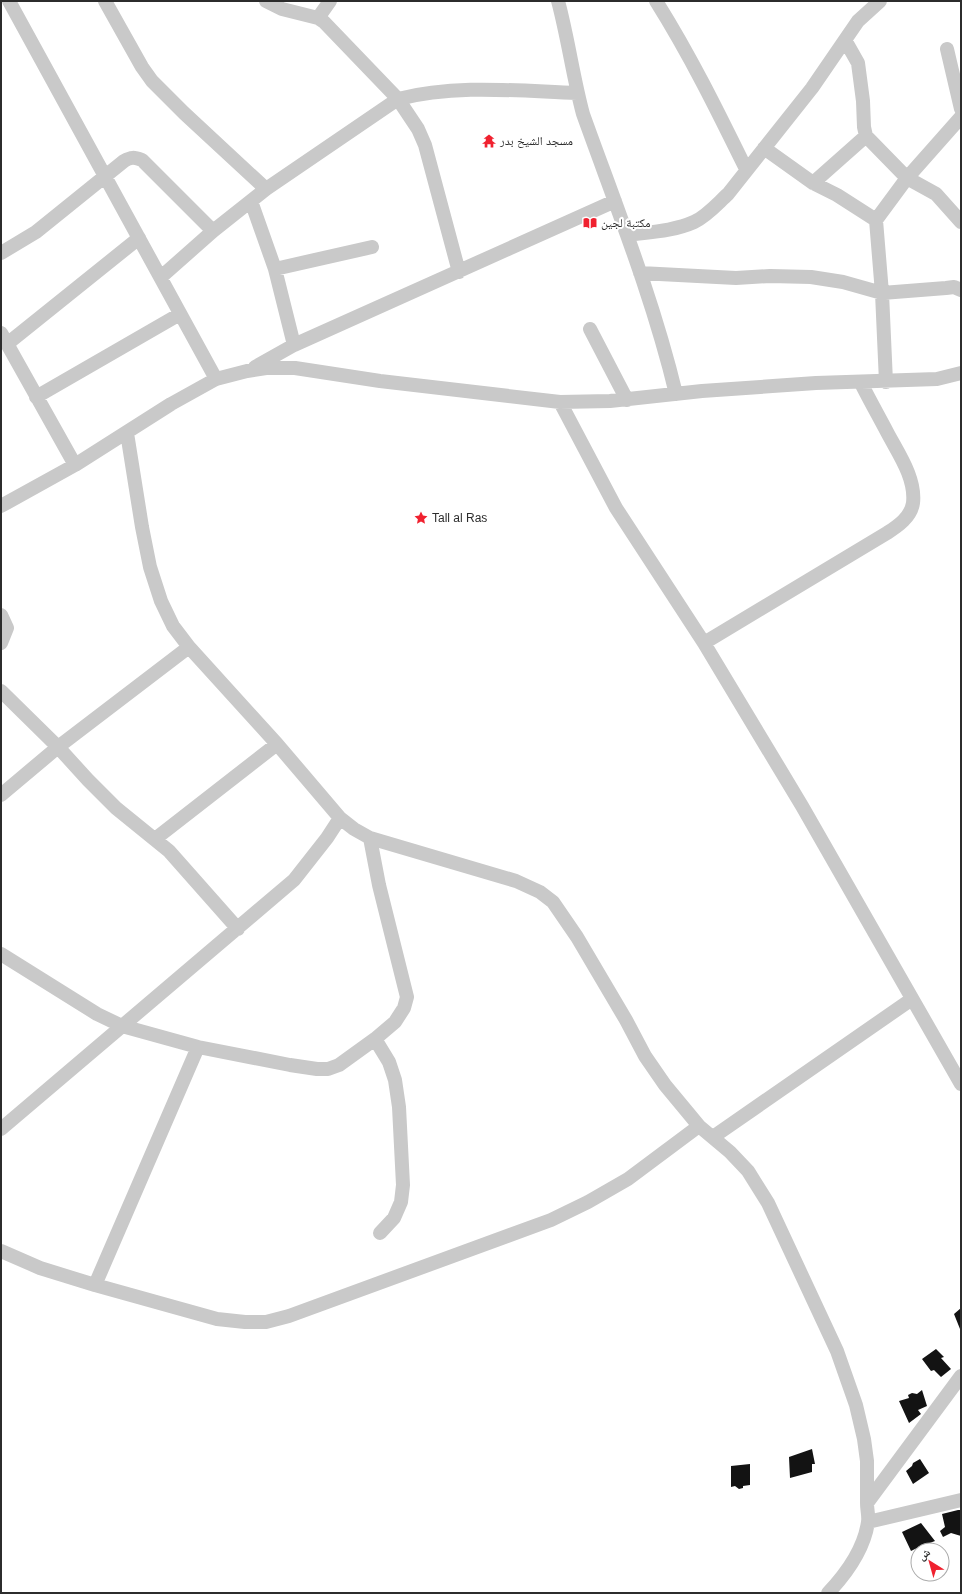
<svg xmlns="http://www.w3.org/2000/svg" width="962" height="1594" viewBox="0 0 962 1594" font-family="Arial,'Noto Naskh Arabic',sans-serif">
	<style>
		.building { fill: #131313 }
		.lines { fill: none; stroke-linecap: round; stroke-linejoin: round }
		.minor { stroke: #c9c9c9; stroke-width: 14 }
		.labels { text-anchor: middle; stroke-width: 4; stroke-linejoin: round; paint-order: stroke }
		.poi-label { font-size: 12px; fill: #2c2c2c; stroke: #fff; text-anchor: start }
	</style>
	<rect width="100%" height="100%" fill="#fff"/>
	<path class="building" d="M961,1308V1328L960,1329L954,1314Z
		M936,1349L944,1357L941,1358L951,1369L941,1377L934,1370L931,1371L922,1359Z
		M922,1390L927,1406L918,1410L921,1414L909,1423L899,1401L909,1398L908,1395L912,1393L917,1394Z
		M812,1449L815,1464H812V1472L790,1478L789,1457Z
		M920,1459L929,1473L913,1484L906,1471L912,1466L913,1463Z
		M750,1464V1485L743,1486V1488L739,1489L735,1486L731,1487V1466Z
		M958,1510H961V1536L951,1533L943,1537L940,1531L945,1527L942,1514Z
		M921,1523L935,1541L927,1544L928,1548L922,1550L917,1548L911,1551L902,1532Z"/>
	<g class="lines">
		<path class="minor" d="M9,1L216,379
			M105,1L142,67L152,81L184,113L266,189
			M266,1L282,9L318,18L324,22L398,99L418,129L425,145L459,272
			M558,1C568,38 573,77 583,114C616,206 653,298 676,394
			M656,1C690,55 718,112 746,169
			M318,18L330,1
			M947,49L961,109
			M866,136L907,178L936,194L961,222
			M764,148L813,183L837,195L876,220L882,293L886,382
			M813,183L866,136L864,127L863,101L858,63L845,40
			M251,201L275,269L294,345
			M876,220L907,178L961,117
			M627,235C649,232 674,231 694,222C707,216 718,203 728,194L812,88L858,21L880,1
			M1,253L36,232L124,161C131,157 134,157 142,160L213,231
			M275,269L372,247
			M640,273L736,278L770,276L811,277L843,282L882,293L946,288L954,287L961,290
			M161,277L213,231L266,189L398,99C456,84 518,91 577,93
			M590,329L627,400
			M1,333L75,465
			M7,344L139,238
			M255,367L294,345L615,201
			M36,397L180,314
			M560,402L616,508L704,643L802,806L961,1084
			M127,433L142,527L150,567L161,601L173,626L189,647L277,744L340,818L354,829L370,838L516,881L540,892L553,902L577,937L626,1020L645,1056L665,1085L699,1126L730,1152L748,1171L768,1203L837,1351L856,1405L864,1439L867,1461V1503
			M1,506L75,465L171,404L216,379L247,371L266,368H295L380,381L560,402L610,401L702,391L816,383L937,379L961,373
			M1,615L7,628L1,643
			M704,643L887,533C898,526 911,517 913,503C916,478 898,453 887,432C878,415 869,399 861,383
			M1,691L58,747L88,780L116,808L169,851L238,929
			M1,795L58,747L189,647
			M155,839L277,744
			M1,954L97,1014L122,1026L198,1047L290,1065L317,1069H328L339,1065L375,1039L395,1022L404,1008L407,997L379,885L370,838
			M375,1039L389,1062L395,1080L399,1107L403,1185L401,1202L394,1218L380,1233
			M1,1129L294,880L327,838L340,818
			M713,1137L912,999
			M1,1251L40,1268L95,1285L198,1047
			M95,1285L217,1319L245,1322H266L289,1316L551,1220L588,1202L628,1179L699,1126
			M868,1522L961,1500
			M828,1593C847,1573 864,1550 868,1522C869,1516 867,1510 867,1503L961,1376"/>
	</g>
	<defs>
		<g id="temple-bare" transform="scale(1.08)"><path d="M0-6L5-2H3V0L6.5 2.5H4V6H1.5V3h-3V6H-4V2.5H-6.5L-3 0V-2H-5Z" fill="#f0212f" stroke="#fff" stroke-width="2.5" paint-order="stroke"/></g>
		<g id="library-bare" transform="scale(1.08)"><path d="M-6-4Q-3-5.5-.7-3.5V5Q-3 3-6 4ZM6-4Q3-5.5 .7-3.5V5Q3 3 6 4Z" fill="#f0212f" stroke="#fff" stroke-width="2.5" paint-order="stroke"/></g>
		<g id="sight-bare" transform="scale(1.08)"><path d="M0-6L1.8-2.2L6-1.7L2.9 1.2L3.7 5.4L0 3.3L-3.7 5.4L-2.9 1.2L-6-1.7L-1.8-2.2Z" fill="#f0212f" stroke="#fff" stroke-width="2.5" paint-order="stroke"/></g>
	</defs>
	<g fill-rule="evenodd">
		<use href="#temple-bare" x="489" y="141"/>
		<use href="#library-bare" x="590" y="223"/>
		<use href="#sight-bare" x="421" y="518"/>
	</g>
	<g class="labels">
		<g class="poi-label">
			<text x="500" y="145">مسجد الشيخ بدر</text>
			<text x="601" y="227">مكتبة لجين</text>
			<text x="432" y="522">Tall al Ras</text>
		</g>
	</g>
	<rect width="962" height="1594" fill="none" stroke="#2c2c2c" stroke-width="4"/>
	<g transform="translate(930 1562) rotate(323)"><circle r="19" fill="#ffffff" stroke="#ababab"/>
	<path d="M0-3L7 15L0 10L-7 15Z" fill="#f0212f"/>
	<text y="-6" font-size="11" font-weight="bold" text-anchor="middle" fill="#2c2c2c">ش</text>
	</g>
</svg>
